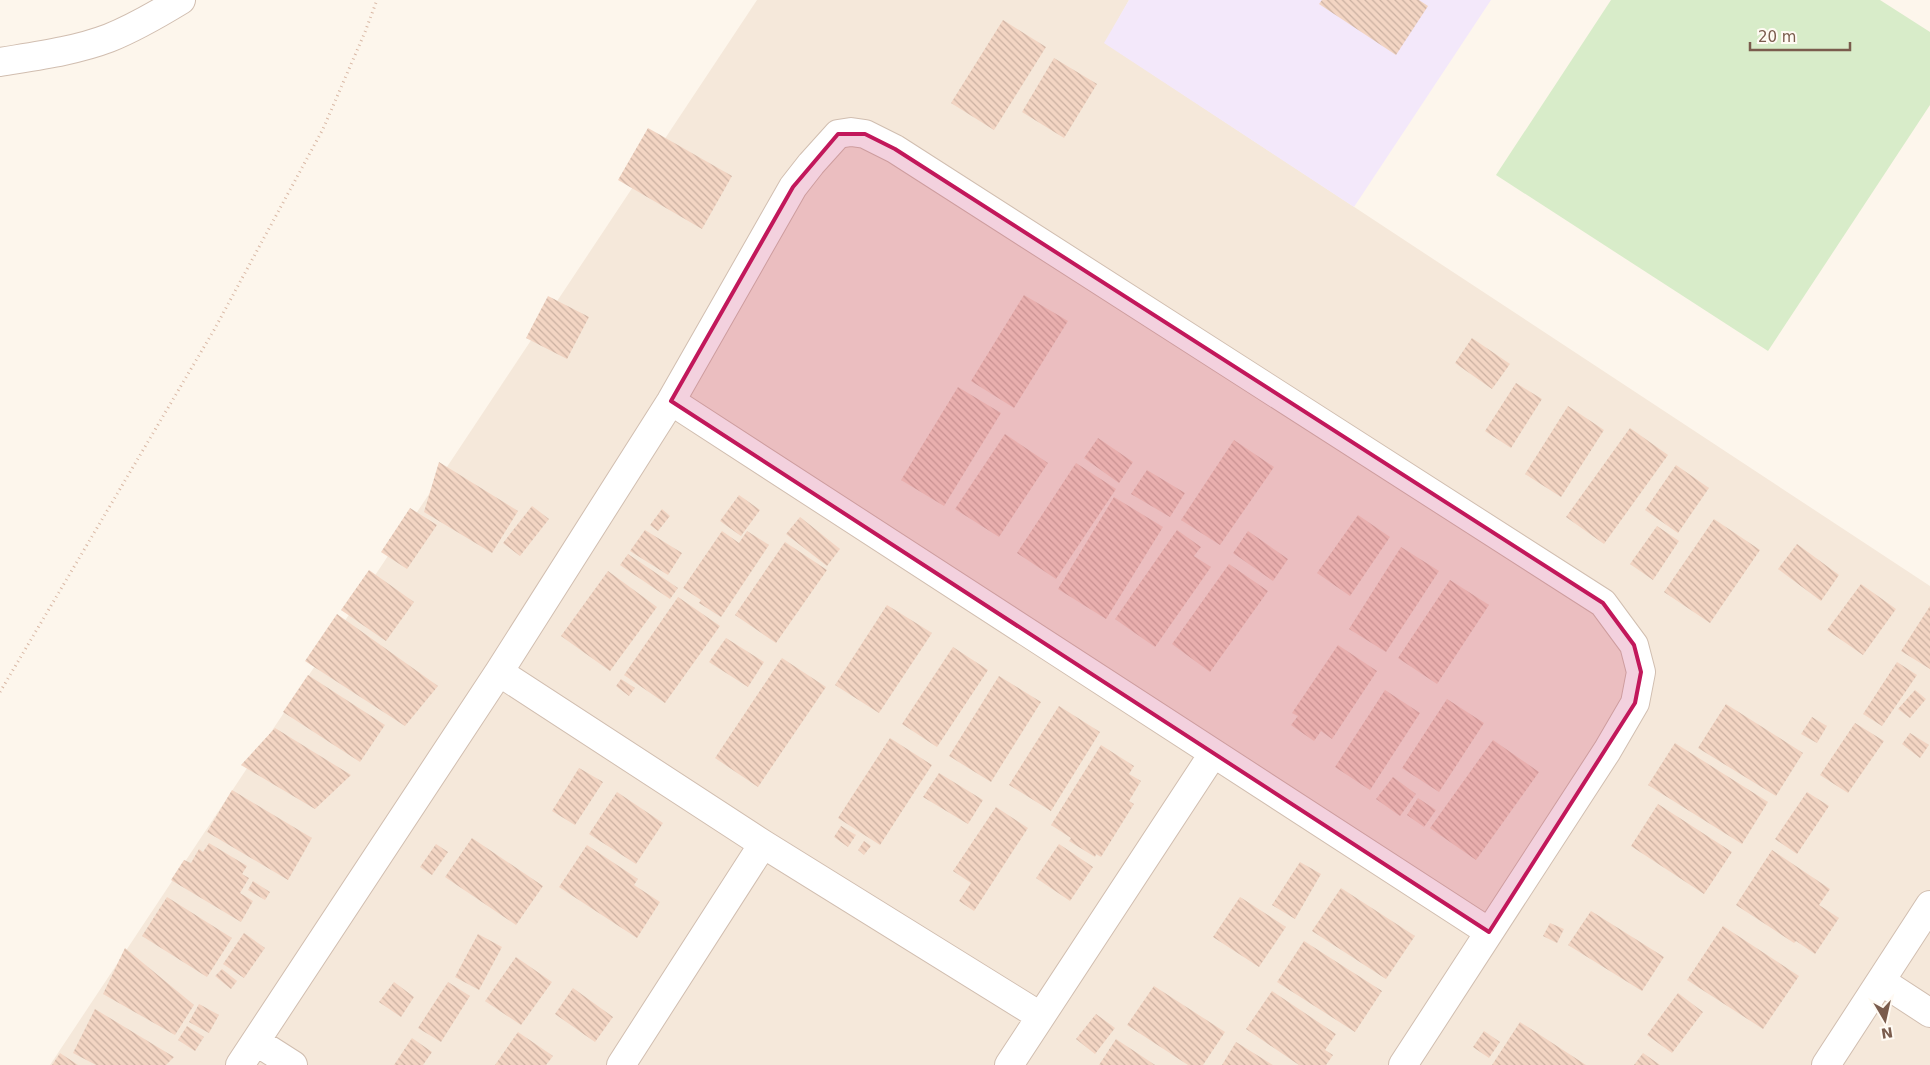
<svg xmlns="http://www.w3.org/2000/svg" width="1930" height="1065" font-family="'DejaVu Sans',sans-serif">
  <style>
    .residential { fill: #f5e8da }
    .education { fill: #f3e8fa }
    .pitch { fill: #d8ecc9 }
    .building { fill: url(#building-back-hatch) }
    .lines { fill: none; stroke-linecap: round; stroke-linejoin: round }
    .minor-casing { stroke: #d1beb0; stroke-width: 30 }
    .tertiary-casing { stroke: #d1beb0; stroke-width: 30 }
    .path { stroke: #d9b8a5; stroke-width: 3; stroke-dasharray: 1 4; stroke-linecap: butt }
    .minor { stroke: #fff; stroke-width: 28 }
    .tertiary { stroke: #fff; stroke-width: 28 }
    .marked { fill: #c2185b; fill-opacity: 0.2; stroke: #c2185b; stroke-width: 4; stroke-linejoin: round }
  </style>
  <defs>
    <pattern id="building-back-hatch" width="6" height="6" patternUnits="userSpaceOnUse" patternTransform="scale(1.25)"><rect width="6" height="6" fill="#f3d5c3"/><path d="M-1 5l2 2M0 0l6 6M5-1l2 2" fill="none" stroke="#cab0a1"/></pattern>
  </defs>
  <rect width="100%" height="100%" fill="#fdf6ec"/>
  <path class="residential" d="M757 0H1129L1105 43 1930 586V1065H50Z"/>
  <path class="education" d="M1129 0H1491L1354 207 1104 43Z"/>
  <path class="pitch" d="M1611 0H1880L1930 32V105L1768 351 1496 175Z"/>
  <path class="building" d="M1322 0H1419L1428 6 1396 55 1319 4Z
    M1003 20 1046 47 994 130 951 103Z
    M1054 58 1097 84 1064 138 1022 112Z
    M648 128 732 176 702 229 618 180Z
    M1024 295 1068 321 1014 408 971 381Z
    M548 296 589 317 567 359 526 338Z
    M1472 338 1510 364 1492 389 1455 363Z
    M1516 383 1542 399 1511 448 1485 431Z
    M958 387 1001 413 944 506 901 480Z
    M1568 406 1604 430 1561 497 1525 474Z
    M1630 428 1668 455 1604 544 1566 517Z
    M1005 434 1048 463 999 537 955 509Z
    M1098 438 1133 462 1119 483 1084 458Z
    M1234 440 1274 467 1220 545 1181 520Z
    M439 462 518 511 492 553 424 512Z
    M1076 463 1116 489 1056 579 1017 553Z
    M1676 465 1709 488 1678 533 1645 510Z
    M1147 470 1185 493 1170 517 1131 494Z
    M739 495 760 510 741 536 720 521Z
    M1114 497 1163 527 1106 619 1058 589Z
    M532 506 549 519 520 556 503 543Z
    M410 508 437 525 407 569 381 552Z
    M662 509 670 516 658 531 650 525Z
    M1358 515 1390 537 1350 596 1317 573Z
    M800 517 840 549 827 566 786 534Z
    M1714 519 1760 550 1710 623 1664 592Z
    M1657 526 1679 541 1653 580 1630 564Z
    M645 530 682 553 668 575 630 551Z
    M1177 530 1201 547 1194 556 1211 567 1155 647 1115 619Z
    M722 531 739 543 747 531 769 545 721 617 699 603 701 600 683 588Z
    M1248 531 1288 559 1273 581 1233 553Z
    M785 542 827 570 776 643 735 615Z
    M1797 544 1839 575 1821 601 1778 569Z
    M1401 547 1439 571 1386 652 1349 629Z
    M628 554 678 588 670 599 620 565Z
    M1229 564 1268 591 1210 672 1172 644Z
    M369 570 414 602 386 641 341 610Z
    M608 571 657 607 610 671 561 636Z
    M1450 580 1489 605 1437 684 1398 658Z
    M1861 584 1896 609 1863 655 1827 630Z
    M678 597 720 626 665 703 624 675Z
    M887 605 932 633 879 713 835 685Z
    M1930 606V669L1901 651Z
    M337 614 438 686 405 726 305 661Z
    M726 638 764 662 748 687 709 662Z
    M1338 645 1377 671 1332 739 1321 731 1314 741 1291 725 1298 716 1292 713Z
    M953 647 988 670 937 747 902 724Z
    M782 658 826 687 758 787 715 758Z
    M1897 662 1917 675 1882 726 1863 714Z
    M308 675 385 725 360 762 283 712Z
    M999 676 1041 702 991 782 949 756Z
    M621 679 635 688 629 696 616 686Z
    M1385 690 1420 713 1370 790 1335 767Z
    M1915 690 1926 699 1910 718 1898 709Z
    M1447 699 1484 723 1439 792 1402 768Z
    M1726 704 1803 753 1776 796 1698 748Z
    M1059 706 1100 732 1051 811 1009 785Z
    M1812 717 1827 726 1817 743 1801 734Z
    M1855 723 1884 741 1848 793 1820 775Z
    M275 728 351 775 315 809 241 765Z
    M1910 733 1929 745 1920 758 1902 744Z
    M890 738 932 765 880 845 838 818Z
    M1493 740 1539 772 1476 860 1430 828Z
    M1675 743 1768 802 1742 844 1648 785Z
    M1101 745 1134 766 1129 774 1141 781 1129 801 1134 804 1101 857 1096 854 1095 857 1069 841 1071 838 1051 825Z
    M579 768 603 782 575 825 552 811Z
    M939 773 983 800 968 824 923 797Z
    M1393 777 1416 794 1400 816 1376 799Z
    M232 790 312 838 288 880 207 832Z
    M617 792 663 823 636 864 589 834Z
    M1807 792 1829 806 1797 854 1775 839Z
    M1418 798 1436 810 1424 827 1407 815Z
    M1658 804 1732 852 1704 894 1631 846Z
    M996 807 1028 828 974 911 959 901 971 883 953 871Z
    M841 826 856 835 848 847 834 837Z
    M472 838 543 886 516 925 445 877Z
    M864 841 871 846 864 855 858 850Z
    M209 843 247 866 242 874 249 878 240 893 253 901 241 922 171 880 184 860 191 863 199 849 203 852Z
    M436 844 448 852 432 875 420 867Z
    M1059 844 1093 867 1070 901 1036 878Z
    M587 845 638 879 634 885 660 902 637 938 559 887Z
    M1772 850 1830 889 1819 905 1839 918 1815 954 1796 941 1794 943 1736 905Z
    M1300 862 1321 874 1295 919 1272 905Z
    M253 881 270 892 265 900 248 890Z
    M1341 888 1415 936 1386 979 1312 931Z
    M167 897 232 938 207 977 142 936Z
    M1240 897 1286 927 1259 967 1213 937Z
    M1591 911 1664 957 1642 991 1568 945Z
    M1550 923 1564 929 1557 943 1543 936Z
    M1723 926 1799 976 1763 1029 1687 980Z
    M244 933 265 948 244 978 223 964Z
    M478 934 502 947 479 990 455 977Z
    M1304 941 1382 991 1355 1032 1277 982Z
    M125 948 194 1005 175 1035 103 994Z
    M516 957 552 982 521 1025 485 1001Z
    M222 969 237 981 231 989 215 976Z
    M394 982 414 997 401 1017 379 1002Z
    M448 982 470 996 441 1042 418 1028Z
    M1154 986 1225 1032 1203 1065H1188L1127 1025Z
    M573 988 613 1017 595 1042 555 1014Z
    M1272 991 1336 1034 1325 1050 1333 1055 1326 1065H1299L1246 1029Z
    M1678 993 1703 1012 1672 1053 1647 1035Z
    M199 1004 219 1015 209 1033 189 1022Z
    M95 1009 174 1057 166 1065H96L73 1053Z
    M1096 1014 1115 1028 1095 1054 1076 1039Z
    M1520 1022 1586 1065H1492Z
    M187 1026 204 1037 195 1051 178 1040Z
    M1484 1031 1500 1042 1489 1058 1473 1047Z
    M518 1032 553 1056 546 1065H495Z
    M412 1038 432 1052 423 1065H394Z
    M1116 1039 1155 1065H1099Z
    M1236 1042 1273 1065H1222Z
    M60 1053 78 1065H52Z
    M1643 1053 1660 1065H1634Z"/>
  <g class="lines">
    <g class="minor-casing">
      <path id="minor" d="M671 401 1489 932
        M499 672 763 844 1040 1016
        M1881 981 1930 1013
        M257 1042 293 1065
        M240 1065 499 672 671 401 793 187 811 164 838 134 851 132 865 134 895 149 1603 603 1634 645 1641 672 1635 703 1607 751 1403 1065
        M621 1065 763 844
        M1009 1065 1213 754
        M1826 1065 1930 905"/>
    </g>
    <g class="tertiary-casing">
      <path id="tertiary" d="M0 62C36 56 75 51 109 38 134 28 158 14 181 0"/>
    </g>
    <path class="path" d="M0 692 214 330 323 129 365 32 377 0"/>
    <use href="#minor" class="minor"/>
    <use href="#tertiary" class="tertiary"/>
  </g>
  <path class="marked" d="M838 134H865L895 149 1603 603 1634 645 1641 672 1635 703 1489 932 671 401 793 187Z"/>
  <g transform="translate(1885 1020) rotate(171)" stroke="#fffaf3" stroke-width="4" paint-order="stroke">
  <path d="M0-4L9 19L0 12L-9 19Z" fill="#7a5c4d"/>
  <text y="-8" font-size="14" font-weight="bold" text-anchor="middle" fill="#7a5c4d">N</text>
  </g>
  <path d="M1750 42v8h100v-8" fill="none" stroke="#7a5c4d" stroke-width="2.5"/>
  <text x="1758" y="42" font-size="15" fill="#7a5c4d" stroke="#fffaf3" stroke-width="4" paint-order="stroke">20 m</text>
</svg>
